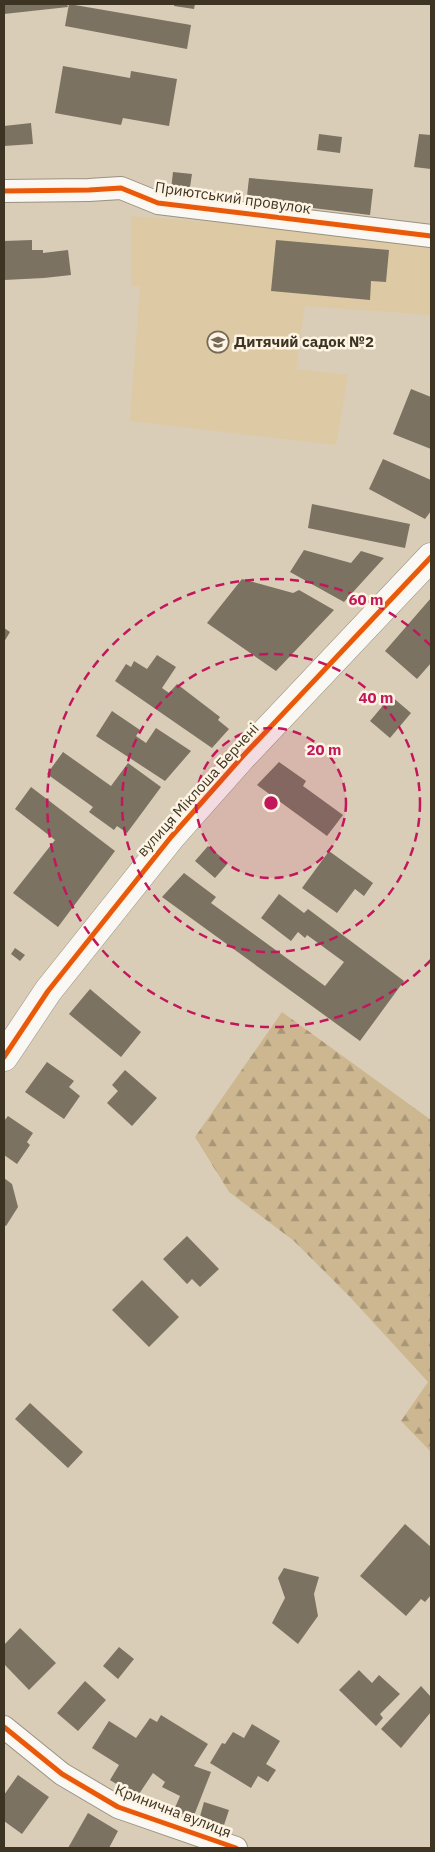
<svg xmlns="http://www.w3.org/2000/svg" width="435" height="1852" font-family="'IBM Plex Sans',sans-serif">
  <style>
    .built { fill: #ddc9a4 }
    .forest { fill: url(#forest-firs) }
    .building { fill: #7b7262 }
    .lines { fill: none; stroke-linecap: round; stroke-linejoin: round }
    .minor-casing { stroke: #9b9180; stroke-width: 24 }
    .tertiary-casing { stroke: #9b9180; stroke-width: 29 }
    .minor { stroke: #f9f8f4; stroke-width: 22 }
    .tertiary { stroke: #f9f8f4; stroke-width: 28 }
    .cycleway-casing { stroke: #fef4e4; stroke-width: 8 }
    .cycleway { stroke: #e8590c; stroke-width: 5 }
    .ring { fill: none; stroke: #c2185b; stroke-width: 2.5; stroke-dasharray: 9 6 }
    .labels { text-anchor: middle; stroke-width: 5; stroke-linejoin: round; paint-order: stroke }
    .street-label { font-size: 15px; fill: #3e3424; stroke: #fef4e4 }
    .poi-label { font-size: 15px; font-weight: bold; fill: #3e3424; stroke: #fef4e4; text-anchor: start }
    .centre { fill: #c2185b; stroke: #fef4e4; stroke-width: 2.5 }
    .ring-label { font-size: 15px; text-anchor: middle; font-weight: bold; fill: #c2185b; stroke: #fef4e4; stroke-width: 5; stroke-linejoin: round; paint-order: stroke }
  </style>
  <defs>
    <pattern id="forest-firs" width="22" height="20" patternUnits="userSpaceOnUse" patternTransform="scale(1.25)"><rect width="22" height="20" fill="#cdb791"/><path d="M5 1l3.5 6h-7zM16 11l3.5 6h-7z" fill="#a89676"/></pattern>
  </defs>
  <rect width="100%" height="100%" fill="#dacdb7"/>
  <path class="built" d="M131 216 224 223 431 247V315L305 306 296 369 348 375 336 445 130 421 140 287 131 286Z"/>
  <path class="forest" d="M282 1012 431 1120V1452L401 1421 428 1382 349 1296 294 1241 229 1192 195 1137Z"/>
  <path class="building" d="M4 4H67L68 7 4 14Z
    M69 4 191 25 187 49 65 26Z
    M174 4H195L194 9 174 6Z
    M63 66 130 78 131 71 177 79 169 126 123 118 121 125 55 113Z
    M31 123 33 144 4 146V126Z
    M319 134 342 137 340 153 317 150Z
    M419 134 431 135V169L414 167Z
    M173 172 192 174 188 200 170 198Z
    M249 178 373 189 370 215 280 204 279 208 246 205Z
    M32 240V250H43V253L68 250 71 275 44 278 4 280V241Z
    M276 240 389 250 386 282 371 281 370 300 271 291Z
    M411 389 431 397V449L393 434Z
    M383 459 431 480V511L425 519 369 489Z
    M312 504 410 524 405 548 308 528Z
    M304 550 351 563 361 551 384 558 344 602 290 572Z
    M242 579 293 593 299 590 334 610 276 671 207 623Z
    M431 598V663L417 679 385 651Z
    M4 628 10 632 4 642Z
    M157 655 176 667 162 688 169 693 177 684 220 717 218 720 229 729 212 748 115 681 126 664 131 667 134 661 147 669Z
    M391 696 411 713 390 738 370 721Z
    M112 711 140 730 136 736 146 743 156 728 191 751 165 781 96 736Z
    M63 752 111 786 128 763 161 787 127 833 117 826 114 830 89 812 93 807 47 774Z
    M279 762 306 781 303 786 343 815 327 836 257 785Z
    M31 787 115 851 58 927 13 893 55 840 15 809Z
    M208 846 228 863 215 878 195 861Z
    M329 851 373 883 364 896 355 889 337 913 302 888Z
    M184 873 216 897 211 903 325 986 344 962 307 935 305 938 298 932 291 941 261 918 279 894 304 913 308 909 404 981 360 1041 162 897Z
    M15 948 25 955 20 961 11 954Z
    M90 989 141 1032 121 1057 69 1014Z
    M47 1062 74 1081 69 1087 80 1096 64 1119 25 1092Z
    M125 1070 157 1098 132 1126 107 1103 118 1091 112 1085Z
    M8 1116 33 1133 27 1142 30 1145 17 1164 4 1155V1121Z
    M4 1178 12 1184 18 1207 6 1226 4 1225Z
    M187 1236 219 1269 200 1287 192 1279 187 1284 163 1259Z
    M142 1280 179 1317 149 1347 112 1310Z
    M30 1403 83 1452 68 1468 15 1419Z
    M405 1524 431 1547V1595L425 1602 421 1599 406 1616 360 1576Z
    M284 1568 319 1577 314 1594 318 1616 298 1644 272 1623 285 1598 278 1578Z
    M20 1628 56 1663 29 1690 4 1664V1645Z
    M119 1647 134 1659 118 1679 103 1666Z
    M359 1670 372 1683 379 1675 400 1694 380 1714 383 1718 376 1726 339 1690Z
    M85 1681 106 1700 78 1731 57 1713Z
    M421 1686 431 1697V1712L401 1748 381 1729Z
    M161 1715 208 1744 194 1766 211 1772 193 1818 174 1810 180 1796 162 1787 165 1782 153 1773 137 1797 110 1780 119 1765 92 1748 109 1721 136 1738 150 1718 157 1722Z
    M252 1724 280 1741 266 1764 276 1770 268 1782 258 1776 251 1788 210 1763 222 1743 225 1744 233 1732 244 1738Z
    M18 1775 49 1797 22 1834 4 1821V1795Z
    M204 1802 229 1810 223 1828 199 1820Z
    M88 1813 118 1831 109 1848H68Z"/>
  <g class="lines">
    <g class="minor-casing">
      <path id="minor" d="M4 191 89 190 121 188 158 203 431 236
        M4 1727 62 1774 118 1807 236 1848"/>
    </g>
    <g class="tertiary-casing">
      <path id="tertiary" d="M4 1057 48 991 171 837 242 757 431 557"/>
    </g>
    <use href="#minor" class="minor"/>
    <use href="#tertiary" class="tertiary"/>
    <g class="cycleway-casing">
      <path id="cycleway" d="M4 191 89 190 121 188 158 203 431 236
        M4 1057 48 991 171 837 242 757 431 557
        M4 1727 62 1774 118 1807 236 1848"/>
    </g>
    <use href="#cycleway" class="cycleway"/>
  </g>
  <circle cx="271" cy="803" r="75" fill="#c2185b" fill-opacity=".12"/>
  <g class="ring">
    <circle cx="271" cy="803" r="75"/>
    <circle cx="271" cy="803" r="149"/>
    <path d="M431 960A224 224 0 1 1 431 646"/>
  </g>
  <defs>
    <g id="school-ring" transform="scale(1.125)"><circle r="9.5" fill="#fef4e4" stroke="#756a57" stroke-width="1.5"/><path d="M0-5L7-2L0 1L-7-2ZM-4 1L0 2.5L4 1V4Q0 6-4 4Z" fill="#756a57"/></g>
  </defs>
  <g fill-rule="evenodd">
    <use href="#school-ring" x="218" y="342"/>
  </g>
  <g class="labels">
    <g class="street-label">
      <text transform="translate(233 198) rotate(8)" y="5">Приютський провулок</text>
      <text transform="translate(198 790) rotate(-48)" y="5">вулиця Міклоша Берчені</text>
      <text transform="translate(173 1811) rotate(21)" y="5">Кринична вулиця</text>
    </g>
    <g class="poi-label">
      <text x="234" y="347">Дитячий садок №2</text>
    </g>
  </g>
  <circle cx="271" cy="803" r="8" class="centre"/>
  <g class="ring-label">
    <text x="366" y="605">60 m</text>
    <text x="376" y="703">40 m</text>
    <text x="324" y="755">20 m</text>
  </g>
  <rect width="435" height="1852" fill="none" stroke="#3e3424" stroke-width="10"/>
</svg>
